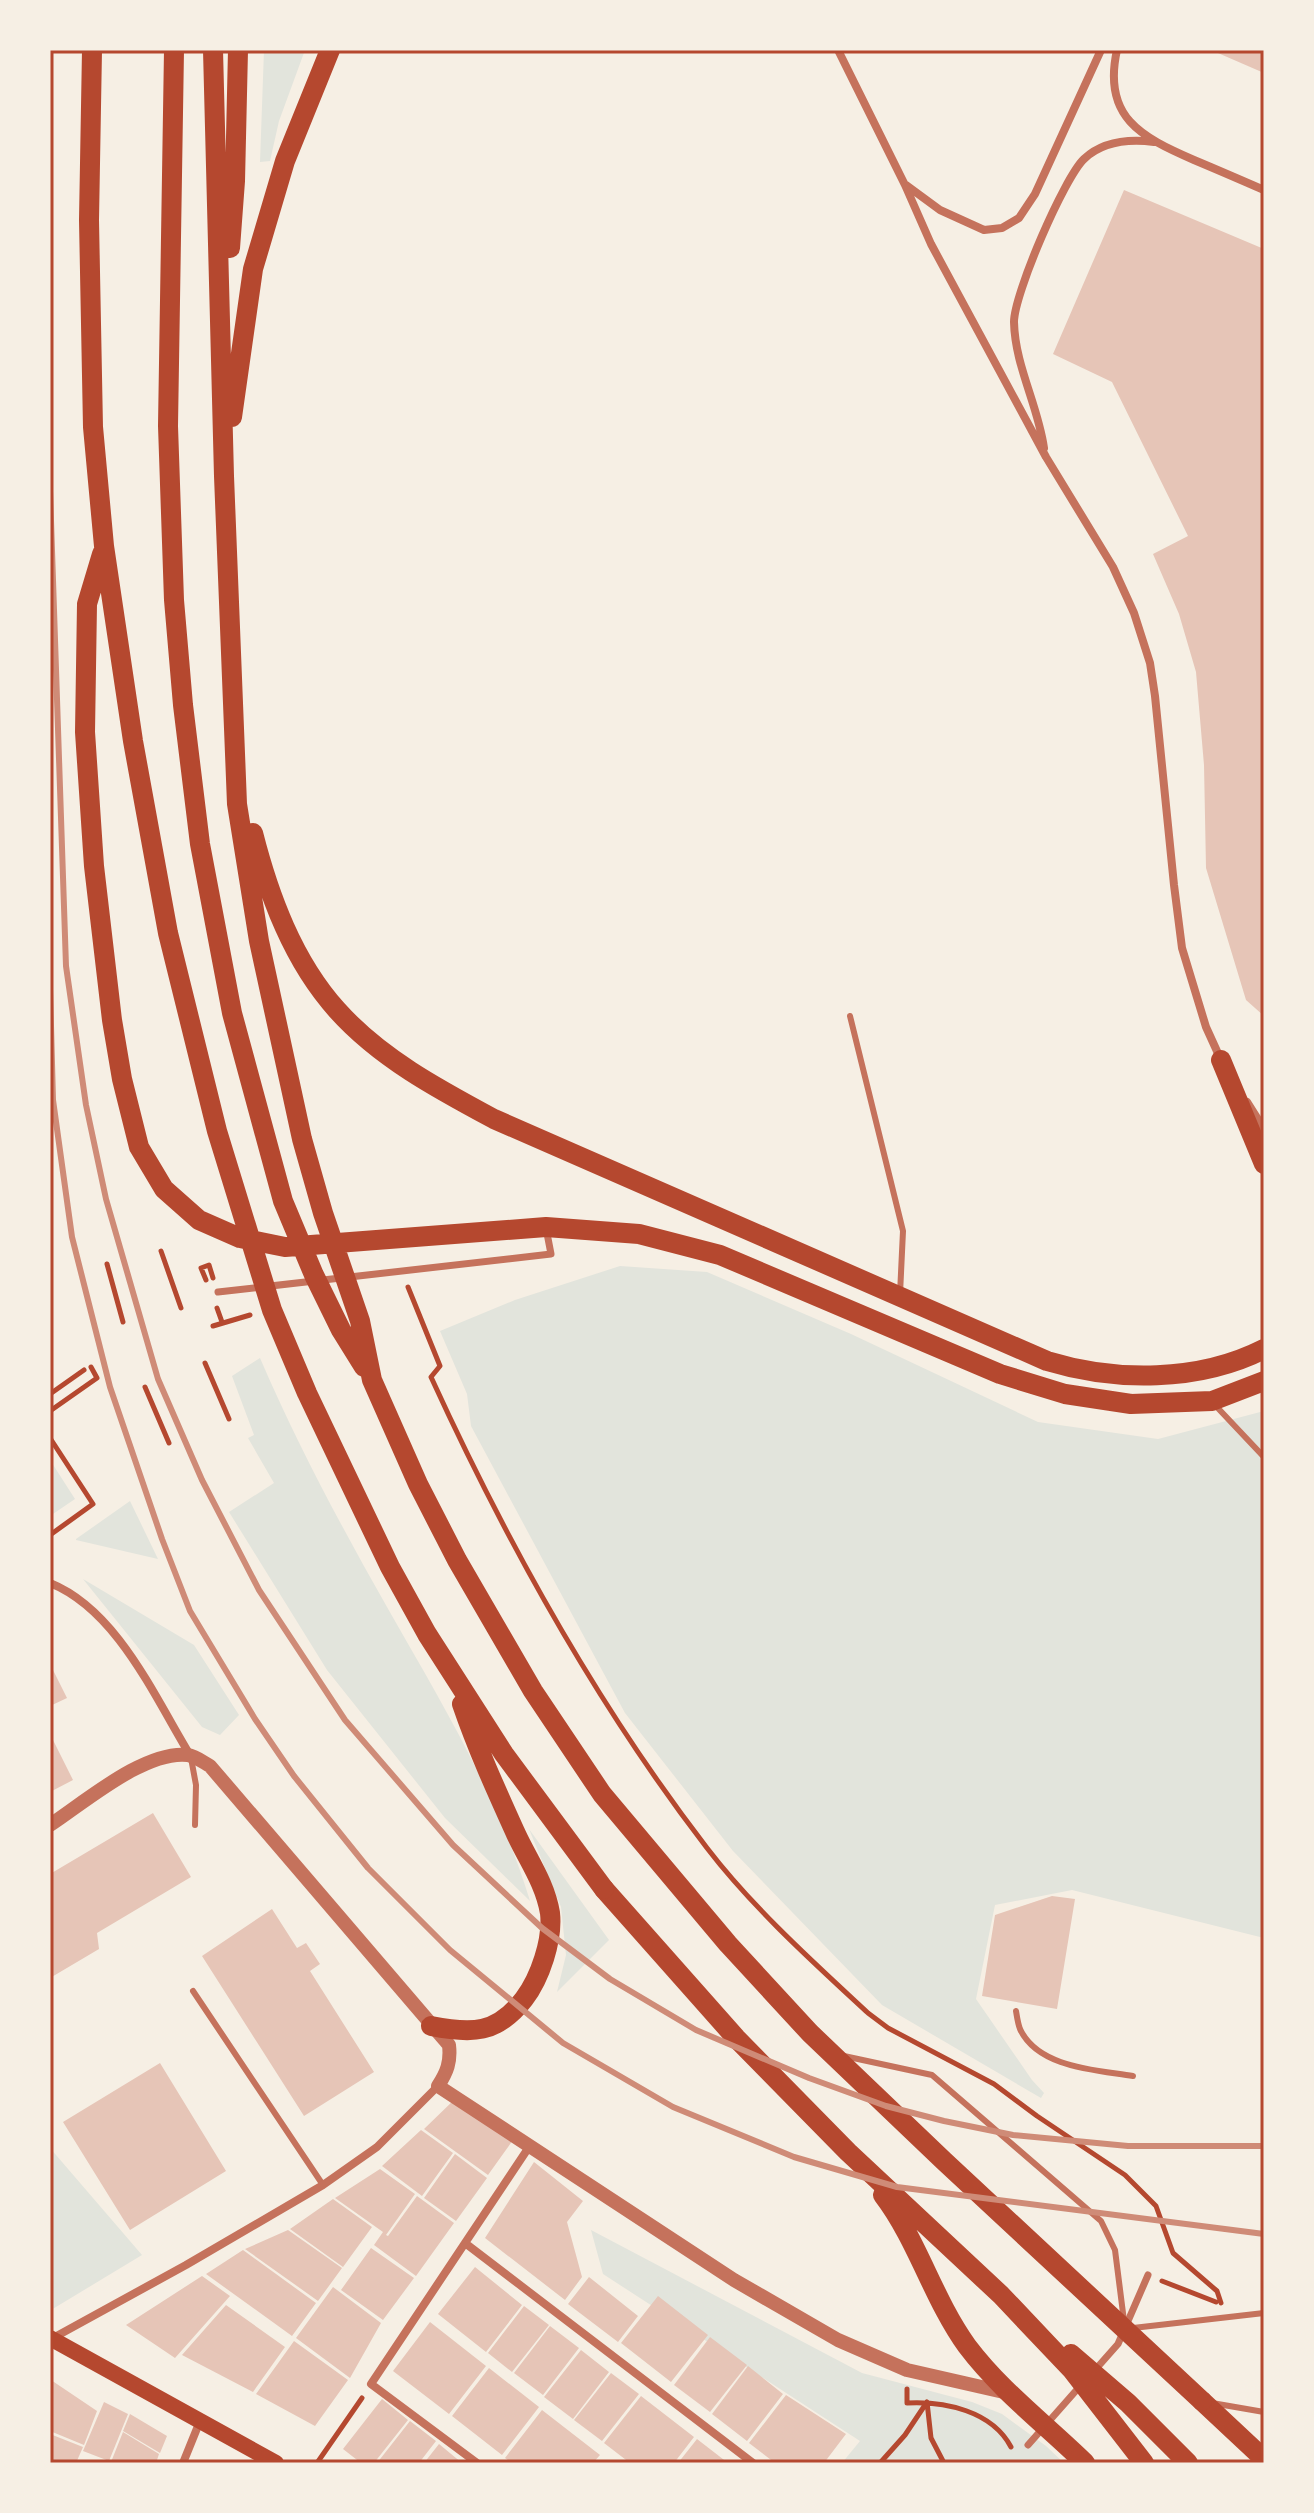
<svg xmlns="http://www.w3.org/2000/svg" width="1314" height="2513" font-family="'Asap Condensed',sans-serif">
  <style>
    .green { fill: #e2e4dc }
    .building { fill: #e6c5b7 }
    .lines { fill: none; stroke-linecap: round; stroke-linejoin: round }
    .path { stroke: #b5482f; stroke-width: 5 }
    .service { stroke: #c5725c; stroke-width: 6 }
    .pedestrian { stroke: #c5725c; stroke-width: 7 }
    .minor { stroke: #c5725c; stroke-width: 8 }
    .tertiary { stroke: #c5725c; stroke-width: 14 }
    .secondary { stroke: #b5482f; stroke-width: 16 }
    .primary { stroke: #b5482f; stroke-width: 20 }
    .trunk { stroke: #b5482f; stroke-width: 20 }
    .rail { stroke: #cf8b77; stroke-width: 6 }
    .neatline { fill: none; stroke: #b5482f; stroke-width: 3 }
  </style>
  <rect width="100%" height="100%" fill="#f6efe4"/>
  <path class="green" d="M264 50H305L279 121 270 161 260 162Z
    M620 1266 707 1272 851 1334 1038 1422 1158 1439 1264 1411V1938L1072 1890 995 1905 976 1999 1032 2080 1044 2093 1041 2098 882 2005 733 1851 625 1713 471 1426 467 1394 440 1331 515 1300Z
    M260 1358C297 1444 341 1526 387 1607 441 1702 498 1795 530 1901L445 1818 327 1670 229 1512 274 1483 248 1438 254 1435 232 1376Z
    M50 1460 75 1499 50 1516Z
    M130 1501 158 1559 76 1540V1539Z
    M83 1579 194 1645 239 1715 220 1735 202 1727Z
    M529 1829 609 1940 557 1992 566 1955 561 1907Z
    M50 2148 142 2255 51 2310 50 2309Z
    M591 2230 862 2373 972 2402 1002 2414 1046 2446 1064 2463H842L860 2441 603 2274Z"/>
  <path class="building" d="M1211 50H1264V73Z
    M1124 190 1264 249V1016L1246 1000 1206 868 1204 765 1196 672 1179 614 1153 554 1188 536 1112 382 1053 354Z
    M50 1664 67 1698 50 1706Z
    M50 1734 73 1780 50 1792Z
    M153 1813 191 1877 97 1933 99 1949 50 1978V1874Z
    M1052 1896 1075 1899 1057 2009 982 1996 995 1915Z
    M272 1909 297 1948 306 1943 320 1964 310 1971 374 2072 304 2116 202 1956Z
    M160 2063 226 2171 130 2230 63 2122Z
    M456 2098 513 2140 488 2175 424 2129Z
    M421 2130 453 2153 422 2196 382 2166Z
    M455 2154 487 2178 456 2221 424 2198Z
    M534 2162 583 2201 567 2222 582 2277 565 2300 485 2238Z
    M380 2169 415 2194 386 2235 388 2236 417 2196 454 2223 416 2276 374 2245 383 2232 335 2198Z
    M333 2199 372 2227 343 2267 290 2229Z
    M288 2230 342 2268 318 2301 245 2249Z
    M371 2248 414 2278 383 2320 341 2290Z
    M243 2250 316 2303 292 2336 206 2274Z
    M475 2267 522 2305 486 2352 438 2314Z
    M202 2276 230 2296 175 2358 126 2325Z
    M589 2277 638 2316 618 2342 568 2304Z
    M333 2287 381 2323 350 2378 296 2338Z
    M658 2296 708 2335 671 2382 621 2343Z
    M226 2305 285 2347 253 2392 182 2355Z
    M524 2306 549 2325 512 2372 488 2353Z
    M430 2322 486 2366 449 2414 393 2371Z
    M550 2326 579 2348 543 2395 514 2373Z
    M710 2337 747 2365 710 2412 674 2385Z
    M294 2341 348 2380 315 2426 256 2394Z
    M581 2350 609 2372 573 2419 544 2397Z
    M748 2366 783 2394 747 2441 712 2414Z
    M489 2368 539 2407 502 2455 452 2416Z
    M611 2373 639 2394 602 2441 574 2420Z
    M51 2380 97 2411 84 2445 50 2431Z
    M786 2395 846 2434 824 2463H775L749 2443Z
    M641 2396 694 2437 674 2463H630L604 2443Z
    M382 2399 408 2420 374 2463H361L343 2449Z
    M104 2402 128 2414 109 2461 83 2451Z
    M542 2410 600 2455 593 2463H512L505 2458Z
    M130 2414 167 2436 160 2453 123 2431Z
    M410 2421 436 2441 419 2463H377Z
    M123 2432 159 2454 156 2463 111 2462Z
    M50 2434 83 2447 76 2463H50Z
    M697 2439 728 2463H678Z
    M439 2444 462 2463H424Z"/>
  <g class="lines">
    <path class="path" d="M161 1251 181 1308
      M107 1264 123 1322
      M206 1280 201 1268 209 1265 213 1278
      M408 1287 440 1366 431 1377C506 1541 597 1705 707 1848 753 1908 813 1962 868 2013L888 2028 994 2084 1037 2116 1125 2175 1156 2206 1173 2253 1217 2291 1221 2303
      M217 1308 222 1322
      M213 1326 250 1315
      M205 1363 229 1419
      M145 1387 169 1443
      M50 1394 84 1370
      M50 1411 97 1378 91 1367
      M50 1438 93 1504 50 1535
      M1162 2281 1216 2302
      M907 2389V2403C945 2401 992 2411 1011 2447
      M317 2463 362 2398
      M880 2463 905 2435 927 2402 931 2438 944 2463"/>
    <path class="service" d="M850 1016 903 1231 900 1294
      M1214 1404 1264 1457
      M191 1758 196 1785 195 1825
      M193 1991 323 2185
      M1016 2011C1017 2017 1018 2024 1020 2029 1038 2068 1097 2070 1133 2076
      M844 2056 932 2075 1101 2221 1115 2250 1124 2321
      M1133 2328 1264 2313
      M1212 2403 1264 2412"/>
    <path class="pedestrian" d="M218 1292 551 1254 546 1228
      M1095 2370 1118 2344 1148 2275
      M1028 2445 1081 2385"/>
    <path class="minor" d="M838 50 905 185 931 244 1046 457 1113 567 1134 613 1150 663 1155 696 1174 885 1182 948 1206 1027 1221 1060
      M1117 50C1102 117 1141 137 1194 160 1218 170 1241 180 1264 190
      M906 185 940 210 984 230 1002 228 1019 218 1035 194 1101 50
      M1044 448C1038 405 1015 366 1014 322 1014 294 1064 178 1084 159 1103 141 1130 139 1154 142
      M1247 1102 1264 1129
      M50 1583C117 1610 154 1696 190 1755
      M465 2243 753 2463
      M53 2338 186 2265 323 2185 377 2147 438 2086
      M183 2463 200 2421
      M477 2463 371 2384 529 2147"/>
    <path class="tertiary" d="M50 1825C85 1802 145 1750 188 1755 195 1756 203 1762 210 1766L449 2045C451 2062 447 2072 438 2086L734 2280 838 2340 907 2370 1008 2393"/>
    <path class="secondary" d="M50 2338 276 2463"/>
    <path class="primary" d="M604 1889 736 2038 848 2152 1001 2295 1072 2370 1144 2463
      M883 2195C918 2241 933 2299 967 2346 1001 2391 1045 2424 1085 2463
      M1071 2354 1128 2403 1188 2463
      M1202 2401 1264 2459"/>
    <path class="trunk" d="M92 50 89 220 93 427 104 546 133 741 168 933 217 1131 272 1310 307 1393 390 1567 427 1634 504 1754 604 1889
      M174 50 168 426 174 600 183 705 200 844 232 1013 283 1201 314 1275 341 1330 364 1367
      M213 50 224 476 237 804 259 941 302 1139 323 1213 360 1321 372 1380 418 1484 457 1560 533 1691 602 1794 728 1944 810 2033 944 2161 1202 2401
      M230 248 235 181 238 50
      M232 417 253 269 285 161 330 50
      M102 554 87 604 85 732 94 866 112 1020 122 1079 139 1147 164 1189 199 1220 240 1238 285 1247 546 1227 639 1234 720 1255 1000 1374 1065 1394 1131 1404 1212 1401 1264 1381
      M253 833C269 896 293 961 337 1010 380 1058 438 1089 494 1119L1047 1361C1116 1382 1199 1382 1264 1349
      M1221 1060 1264 1164
      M431 2026C472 2034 497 2034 524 1999 540 1978 553 1940 550 1913 545 1883 528 1860 516 1834 497 1792 477 1748 462 1704"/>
    <path class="rail" d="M50 491 66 966 86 1105 106 1199 158 1379 202 1480 259 1590 345 1720 453 1845 542 1928 610 1979 696 2030 809 2078 886 2106 944 2121 1013 2135 1128 2146H1264
      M50 989 53 1100 72 1237 110 1387 162 1539 190 1611 255 1719 294 1776 368 1868 450 1950 563 2043 673 2107 794 2157 897 2187 1264 2234"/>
  </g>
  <rect width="1314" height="2513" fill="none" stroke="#f6efe4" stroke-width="104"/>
  <rect x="52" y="52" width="1210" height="2409" class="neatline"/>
</svg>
